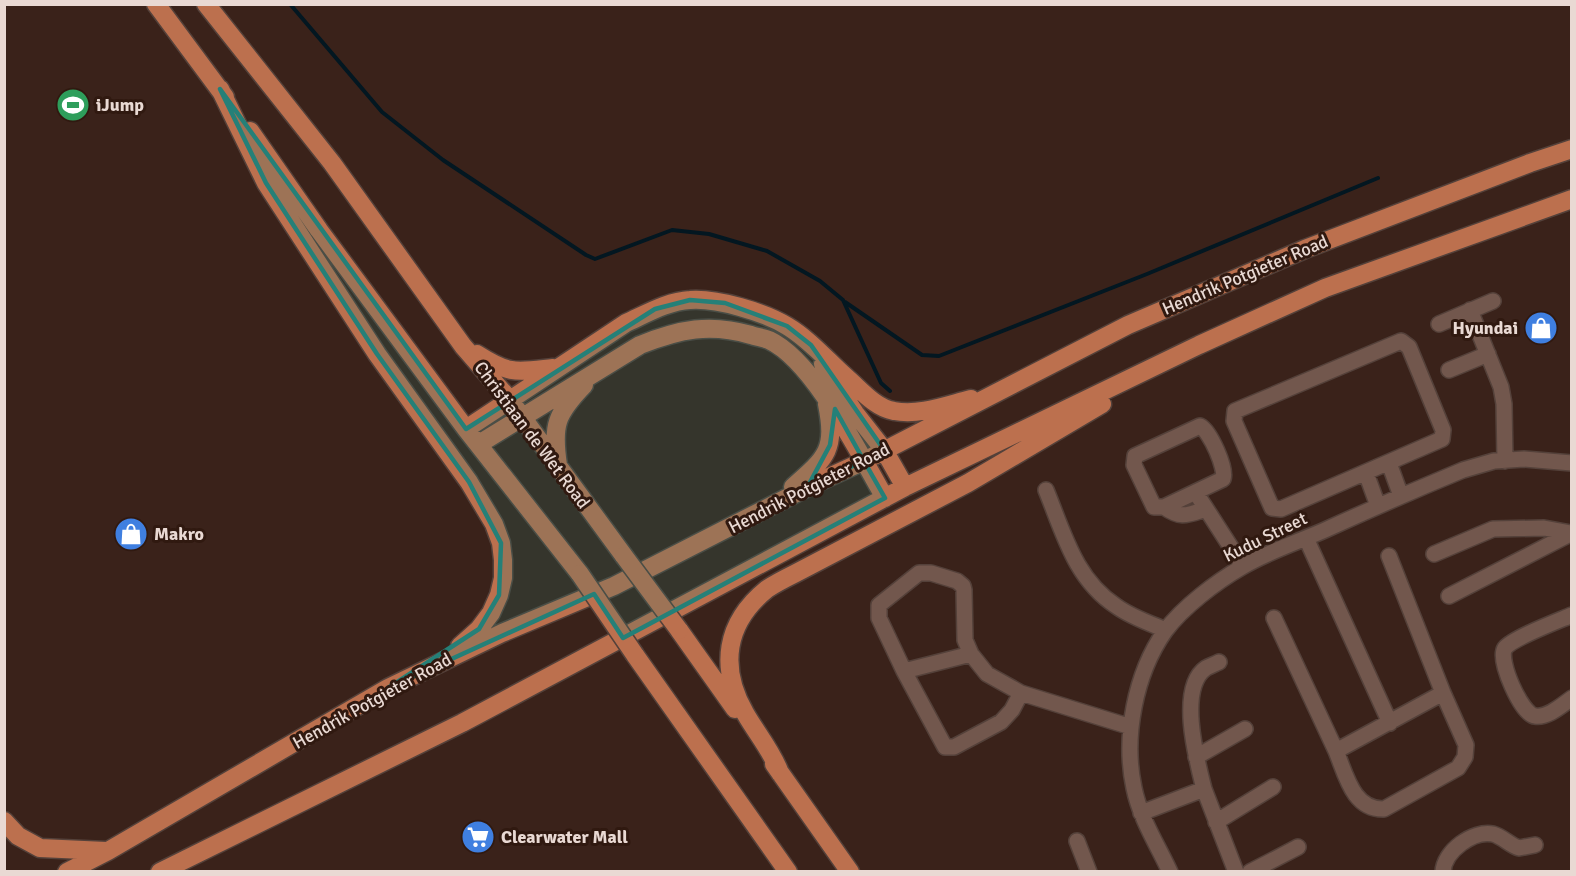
<svg xmlns="http://www.w3.org/2000/svg" width="1576" height="876" font-family="Signika,sans-serif">
  <style>
    .lines { fill: none; stroke-linecap: round; stroke-linejoin: round }
    .stream { stroke: #031721; stroke-width: 4 }
    .minor-casing { stroke: #54413a; stroke-width: 18 }
    .major-casing { stroke: #54413a; stroke-width: 21 }
    .minor { stroke: #72574d; stroke-width: 15 }
    .major { stroke: #bc704e; stroke-width: 18 }
    .major-bridge-casing { stroke: #54413a; stroke-width: 21; stroke-linecap: butt }
    .major-bridge { stroke: #bc704e; stroke-width: 18 }
    .marked { fill: #258078; fill-opacity: 0.2; stroke: #258078; stroke-width: 4.5; stroke-linejoin: round }
    .labels { text-anchor: middle; stroke-width: 6; stroke-linejoin: round; paint-order: stroke }
    .poi-label { font-size: 18px; font-weight: bold; fill: #e9d9d3; stroke: #301910; text-anchor: start }
    .street-label { font-size: 18px; fill: #e9d9d3; stroke: #301910 }
  </style>
  <rect width="100%" height="100%" fill="#3a221a"/>
  <g class="lines">
    <path class="stream" d="M290 4 382 112 443 160 586 255 595 259 672 230 709 234 767 251 820 281 843 300 881 383 890 391
      M845 302 922 355 939 356 1147 274 1378 178"/>
    <g class="minor-casing">
      <path id="minor" d="M1470 310 1501 387 1504 404 1505 461
        M1439 324 1493 301
        M1401 341 1409 347 1443 430 1442 439 1281 509 1272 508 1234 421 1235 411Z
        M1449 370 1488 354
        M1200 426C1210 431 1227 469 1223 479L1164 507H1154L1134 465 1135 456Z
        M1389 463 1401 496
        M1366 473 1378 506
        M1046 490C1064 534 1075 579 1116 606 1131 617 1149 623 1166 630
        M1196 493 1243 566
        M1164 507C1181 519 1187 515 1206 509
        M1306 538 1390 723
        M1434 554 1493 529 1544 528 1571 533
        M1449 596 1572 533
        M1572 615C1558 621 1513 638 1505 648 1497 660 1522 715 1535 716 1548 718 1562 705 1572 698
        M1274 618 1336 751 1443 693
        M904 671 971 654
        M1021 693 1012 710 1001 722 954 747H945L904 671 879 618V605L919 573H931L957 581 963 586 964 590 965 640 971 654 987 674 1021 693 1131 727
        M1336 751C1346 775 1353 810 1384 809L1458 768 1465 757 1466 745 1443 693 1389 556
        M1196 757 1245 729
        M1204 789 1236 872
        M1141 813 1204 789C1197 761 1177 688 1206 668 1210 666 1215 664 1219 662
        M1216 822 1273 787
        M1077 841 1089 872
        M1170 872C1157 844 1140 818 1134 788 1123 737 1135 674 1165 631 1183 607 1216 582 1242 567 1267 552 1298 542 1325 530 1371 509 1417 489 1463 470L1494 461 1524 459 1572 463
        M1250 872 1298 847
        M1443 872C1444 851 1473 830 1493 834 1503 837 1510 845 1519 848L1535 845"/>
    </g>
    <g class="major-casing">
      <path id="major" d="M156 4 225 97
        M206 4 332 163 463 346 509 399 624 556
        M220 89 266 183 377 354 469 482 494 524 501 543 503 560V578L499 595 491 613 479 629 460 646
        M250 131 319 230 466 429 580 574
        M477 354C510 375 516 372 553 368
        M823 364 855 413 884 450 905 487
        M466 429 626 323C646 314 668 301 690 300 717 298 764 312 787 326 809 339 827 360 846 377 860 389 875 408 894 411 919 416 947 405 971 399
        M479 444 640 345C680 329 710 323 751 335 757 337 764 338 769 340 814 361 860 455 885 498
        M558 465C552 425 556 414 584 385
        M793 487C827 457 836 450 827 404
        M679 630 735 709
        M635 655 788 872
        M774 764 850 872
        M780 773C772 751 757 734 745 713 719 667 725 623 767 589 776 583 786 578 796 573L968 483 1102 404
        M4 821 18 836 40 848 106 851
        M67 872 108 851 388 688 502 633 614 586 814 484 864 461 1128 325 1305 249 1530 163 1572 149
        M160 872 462 723 905 487 1199 345 1325 288 1572 199"/>
    </g>
    <use href="#minor" class="minor"/>
    <use href="#major" class="major"/>
    <g class="major-bridge-casing">
      <path id="major-bridge" d="M624 556 679 630
        M580 574 635 655"/>
    </g>
    <use href="#major-bridge" class="major-bridge"/>
  </g>
  <path class="marked" d="M220 89 466 429 655 309 690 300 725 303 787 326 811 345 884 450 864 461 835 409 830 445 808 486 864 461 885 498 623 638 594 594 388 688 479 629 499 595 501 543 469 482 377 354 266 183Z"/>
  <defs>
    <g id="stadium-disc" transform="scale(1.725)"><circle r="9.5" fill="#2e9e5b" stroke="#301910"/><path d="M0-5a6.5 5 0 1 0 0 10a6.5 5 0 1 0 0-10ZM-3.5-1.8h7v3.6h-7Z" fill="#fff"/></g>
    <g id="shop-disc" transform="scale(1.725)"><circle r="9.5" fill="#3f7fe0" stroke="#301910"/><path d="M-5-2.5h2.3a2.7 3.5 0 0 1 5.4 0H5L5.5 6h-11ZM-1.5-2.5h3a1.5 2.3 0 0 0-3 0Z" fill="#fff"/></g>
    <g id="supermarket-disc" transform="scale(1.725)"><circle r="9.5" fill="#3f7fe0" stroke="#301910"/><path d="M-6-5.5h2.5l.6 2H6L4.5 2H-2.5L-4.4-4H-6ZM-1.5 3.2a1.3 1.3 0 1 0 .1 0ZM3 3.2a1.3 1.3 0 1 0 .1 0Z" fill="#fff"/></g>
  </defs>
  <g fill-rule="evenodd">
    <use href="#stadium-disc" x="73" y="105"/>
    <use href="#shop-disc" x="1541" y="328"/>
    <use href="#shop-disc" x="131" y="534"/>
    <use href="#supermarket-disc" x="478" y="837"/>
  </g>
  <g class="labels">
    <g class="poi-label">
      <text x="96" y="111">iJump</text>
      <text x="1518" y="334" text-anchor="end">Hyundai</text>
      <text x="154" y="540">Makro</text>
      <text x="501" y="843">Clearwater Mall</text>
    </g>
    <g class="street-label">
      <text transform="translate(1245 275) rotate(-23)" y="6">Hendrik Potgieter Road</text>
      <text transform="translate(532 435) rotate(53)" y="6">Christiaan de Wet Road</text>
      <text transform="translate(809 488) rotate(-27)" y="6">Hendrik Potgieter Road</text>
      <text transform="translate(1265 537) rotate(-26)" y="6">Kudu Street</text>
      <text transform="translate(372 701) rotate(-29)" y="6">Hendrik Potgieter Road</text>
    </g>
  </g>
  <rect width="1576" height="876" fill="none" stroke="#e9d9d3" stroke-width="12"/>
</svg>
